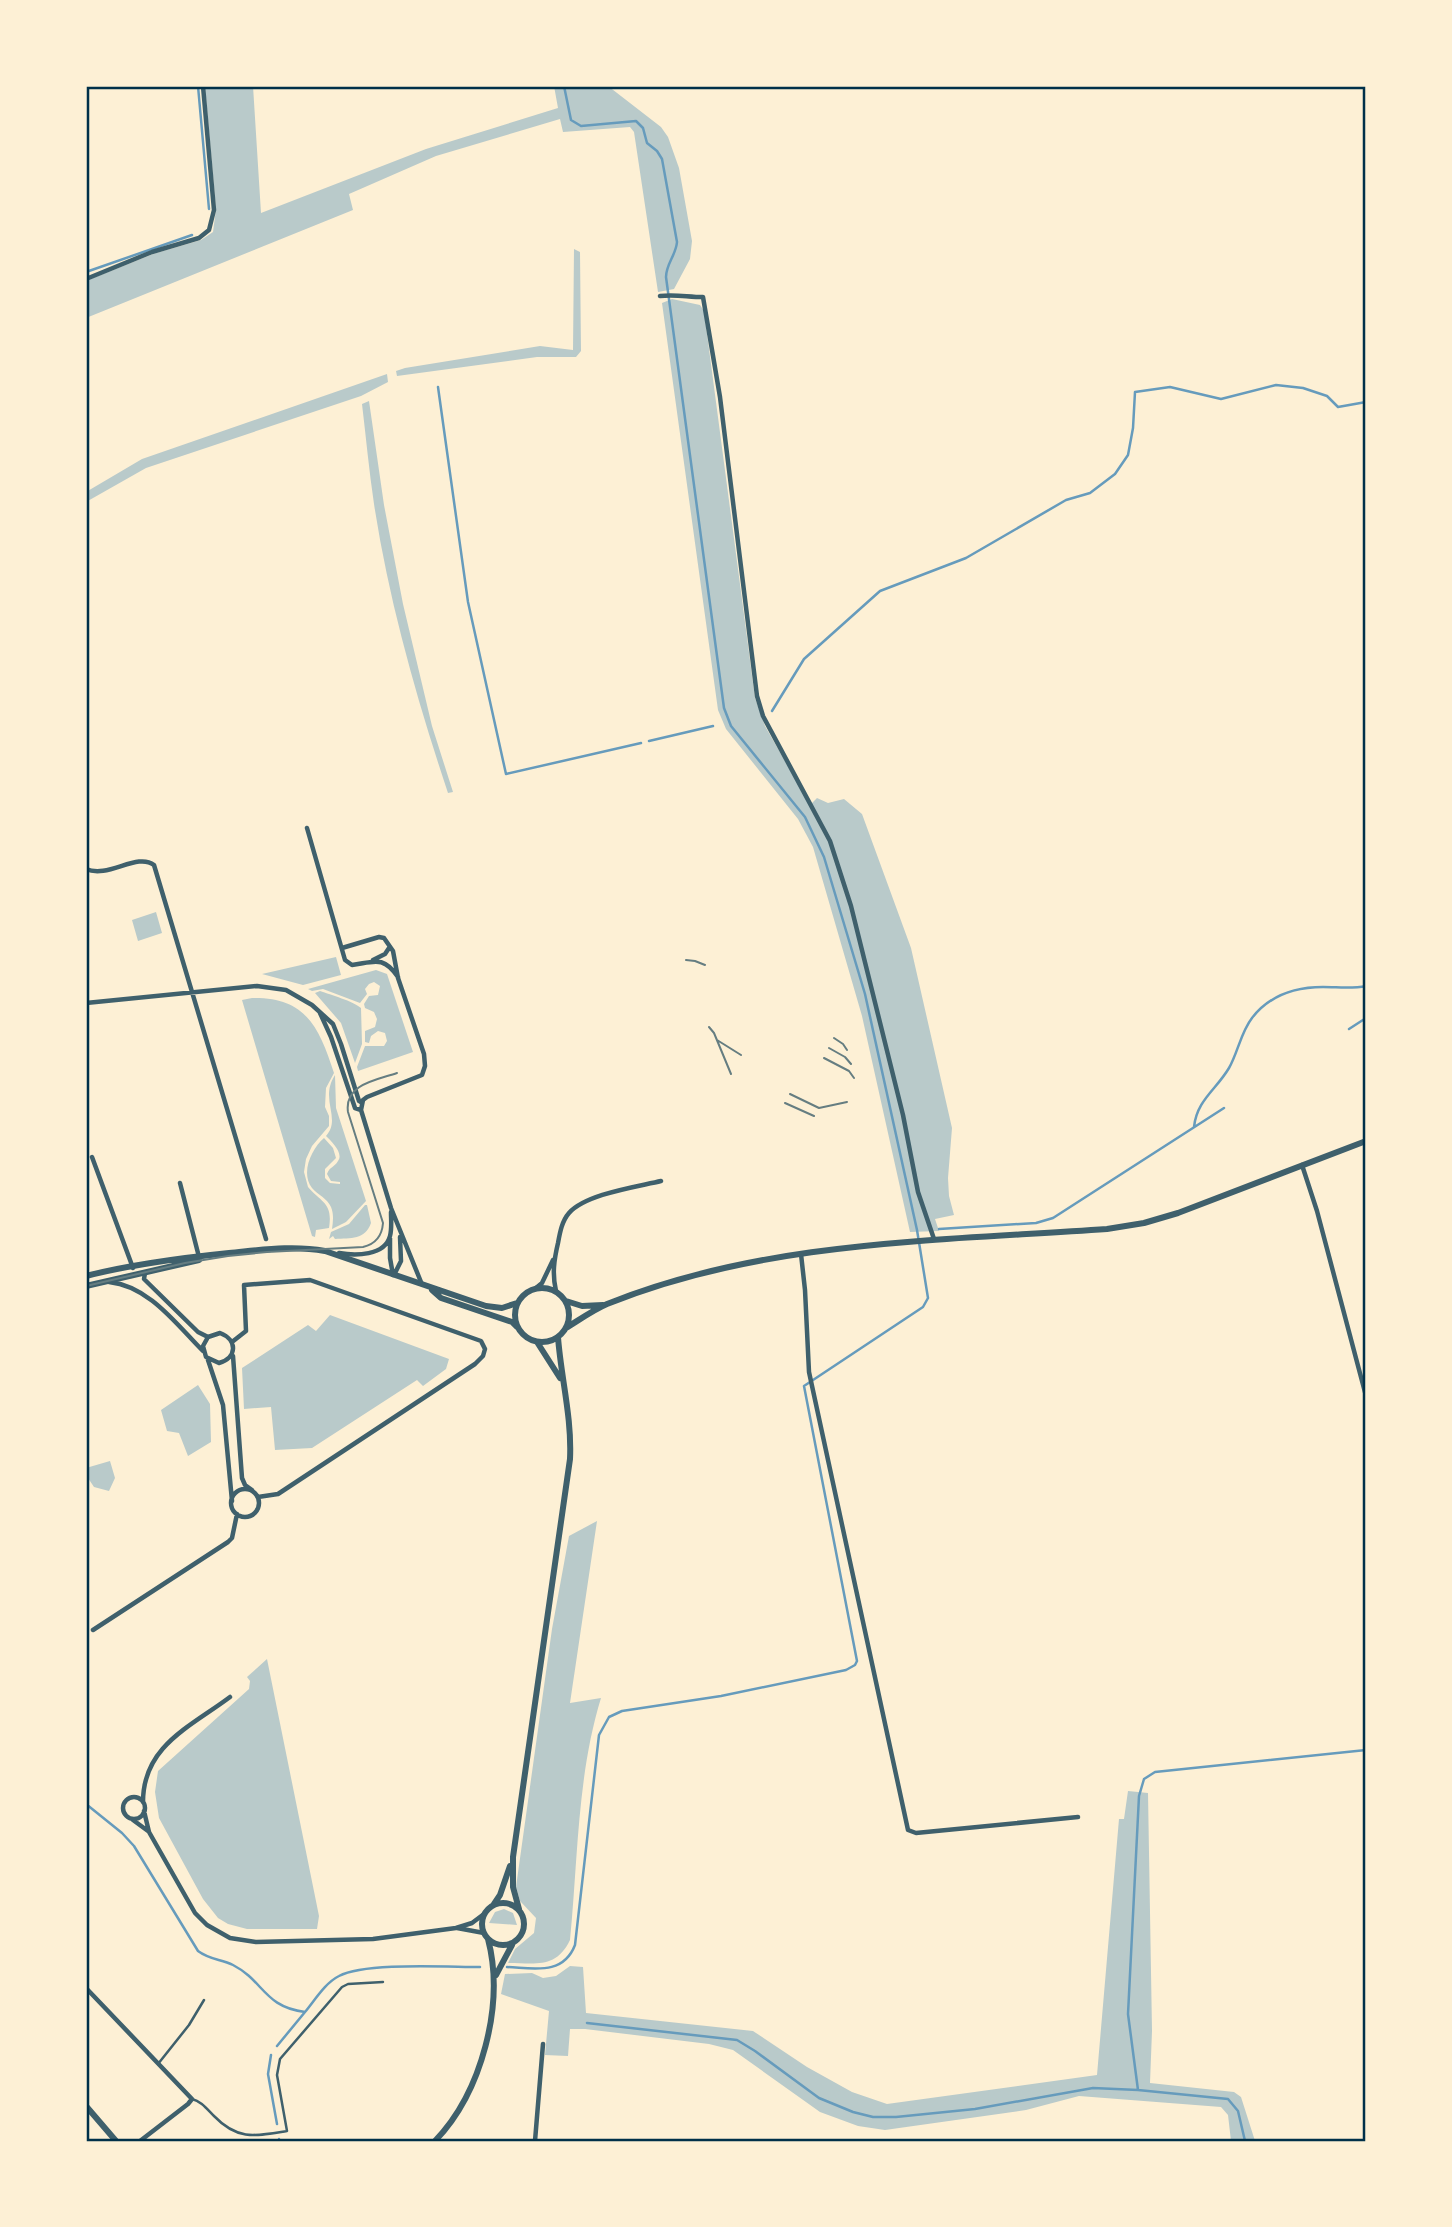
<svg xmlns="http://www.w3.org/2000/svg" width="1452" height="2227" font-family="Mulish,sans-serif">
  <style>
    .green { fill: #b9caca }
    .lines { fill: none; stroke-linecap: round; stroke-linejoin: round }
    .stream { stroke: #669bbc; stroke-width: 2.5 }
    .service { stroke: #3f606c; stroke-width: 2.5 }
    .minor { stroke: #3f606c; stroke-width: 4.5 }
    .tertiary { stroke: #3f606c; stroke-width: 6 }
    .tram { stroke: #657d81; stroke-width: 2 }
    .neatline { fill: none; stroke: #003049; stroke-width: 2.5 }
  </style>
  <rect width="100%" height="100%" fill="#fdf0d5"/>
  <path class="green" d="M205 86H253L261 213 426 149 558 108 554 86H608L661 127 668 137 679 168 692 241 690 259 674 289 658 292 634 132 630 127 563 132 560 119 436 156 349 194 353 210 86 318V281L153 254 201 240 213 232 216 209Z
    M574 249 580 252 581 351 576 357H537L397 376 396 371 405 368 540 346 573 350Z
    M672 299 700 305 704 311 755 698 765 726 810 805 817 798 828 803 844 799 862 814 911 948 952 1128 948 1178 949 1196 954 1215 935 1219 939 1231 910 1232 862 1016 813 847 798 819 726 729 718 710 662 303Z
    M387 374 388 382 361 396 146 468 86 502V492L142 459Z
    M369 401 384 505 403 604 432 726 453 792 448 793C417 700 389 602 374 504 369 471 366 437 362 404Z
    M156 912 162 933 138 941 132 920Z
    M336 957 341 975 303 985 262 974Z
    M376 970 387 974 413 1052 358 1071 357 1067 365 1046H384L387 1041 385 1033 378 1031 371 1036 369 1043 365 1042V1031L375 1027 377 1019 374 1012 365 1008 364 1004 369 996 378 995 380 986 374 982 369 984 365 989 367 994 360 1003 323 989 312 991 308 989Z
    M320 991C331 995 353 1001 361 1008L362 1044 355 1063 341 1023 315 993Z
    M252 998C306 997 319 1027 334 1073L326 1088 325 1107 329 1116V1126L312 1146 306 1159 304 1172 308 1187C322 1203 333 1203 329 1228L316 1230 315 1237 312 1236 242 1000Z
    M335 1075 336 1108 366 1201 346 1222 332 1229C333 1222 334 1214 331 1207 327 1198 318 1195 312 1188 300 1173 312 1148 324 1138L333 1148 336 1158 325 1169V1178L330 1183 340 1184V1182L331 1181 327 1174C330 1166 334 1168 338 1161 344 1153 331 1141 326 1136 342 1118 319 1100 335 1075Z
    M365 1205H367L371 1223C365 1240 351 1238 335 1239L333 1236 329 1239 331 1232 349 1224Z
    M330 1315 449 1359 446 1369 423 1386 417 1380 312 1448 275 1450 271 1407 244 1409 242 1368 308 1325 316 1331Z
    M198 1385 210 1404 211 1442 188 1456 179 1433 167 1431 161 1410Z
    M110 1461 115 1478 109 1491 94 1487 86 1475V1468Z
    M597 1521 570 1703 601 1698C577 1776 578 1860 570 1940 556 1969 536 1963 508 1963L515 1949 534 1933 536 1918 520 1901 516 1887 552 1629 569 1536Z
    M267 1659 319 1916 317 1929H247L228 1924 218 1918 203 1899 159 1818 155 1792 158 1771 249 1689 250 1681 247 1677Z
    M1128 1791 1148 1793 1152 2031 1150 2083 1234 2092 1241 2097 1255 2141H1231L1228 2115 1221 2107 1079 2096 1026 2110 885 2130 858 2126 820 2112 733 2050 709 2044 585 2029H570L568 2056 545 2055 549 2011 501 1994 505 1974 532 1973 543 1978 556 1976 570 1966 583 1967 586 2013 753 2031 807 2067 852 2092 887 2104 1097 2075 1119 1819H1124Z
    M504 1909 513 1913 517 1925 489 1923 495 1912Z"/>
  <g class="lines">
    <path class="stream" d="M198 86 209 209
      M86 272 192 235
      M438 387 468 602 506 774 641 743
      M772 711 804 659 880 591 966 558 1066 500 1090 493 1115 474 1128 455 1133 428 1135 392 1170 387 1221 399 1276 385 1303 388 1327 396 1338 407 1366 402
      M649 741 713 726
      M1349 1029 1366 1018
      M1194 1127C1197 1100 1216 1090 1229 1068 1238 1052 1241 1032 1252 1018 1269 996 1295 987 1323 987 1338 987 1352 989 1366 986
      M939 1229 1036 1223 1053 1218 1224 1108
      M86 1804 122 1833 134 1846 198 1951C210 1960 221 1959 233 1965 264 1981 264 2007 305 2012 315 2000 325 1983 339 1976 365 1962 447 1967 480 1967
      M507 1967C533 1968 563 1976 575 1945L599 1735 609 1717 622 1711 721 1696 846 1670 855 1665 857 1661 804 1386 923 1307 928 1298 917 1230 865 994 824 857 805 817 731 726 724 708 666 277C666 264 676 255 677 242L662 159 657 151 647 143 643 128 636 121 581 126 571 120 564 86
      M587 2023 737 2040 755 2051 819 2098 853 2112 873 2117H896L975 2109 1093 2088 1138 2090 1228 2099 1238 2111 1245 2141
      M277 2046 305 2012
      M271 2055 268 2074 277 2124
      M1138 2090 1128 2014 1139 1796 1144 1779 1155 1772 1366 1750
      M279 2139V2141"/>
    <path class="service" d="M158 2064 189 2025 204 2000
      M192 2099C201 2101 207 2109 214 2116 238 2141 256 2136 287 2131L277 2075 280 2059 342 1987 348 1984 383 1982"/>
    <path class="minor" d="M86 279 152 252 199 238 209 230 214 210 203 86
      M660 296C675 294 688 297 703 297L720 397 757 696 763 716 830 841 851 906 903 1115 918 1192 934 1239
      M307 828 345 960 352 965C374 962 383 955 398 977
      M86 869C108 879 137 852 154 865L266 1239
      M342 948 379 937 384 938 393 951 398 978 424 1054 425 1066 422 1075 367 1097 363 1100 361 1110 391 1208 421 1282
      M373 960 385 954 389 948
      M86 1003 257 986 286 990 312 1005 333 1024 341 1044 359 1101 362 1103
      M320 1013 331 1037 355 1108 361 1110
      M92 1157 133 1268
      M1302 1165 1317 1211 1366 1396
      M180 1183 199 1257
      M390 1238V1258L393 1275
      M339 1253C355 1256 385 1256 390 1236 392 1229 391 1220 391 1212
      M801 1254 805 1290 809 1372 908 1830 916 1833 1078 1817
      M145 1273 144 1279 198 1332 208 1337 220 1333C238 1340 237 1358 219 1363L206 1357 203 1346 208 1337
      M394 1275 401 1261 400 1237
      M109 1282C149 1286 176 1324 203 1351
      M536 1288 542 1283 553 1260
      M556 1291C552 1274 554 1260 558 1243 560 1232 562 1221 569 1213 586 1194 636 1187 661 1181
      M232 1342 246 1331 244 1285 310 1280 481 1341 485 1349 483 1356 475 1364 278 1494 258 1497
      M233 1356 242 1478 245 1485 252 1490
      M208 1360 223 1405 232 1501
      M231 1503a14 14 0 1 1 28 0a14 14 0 1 1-28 0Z
      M93 1630 228 1542 232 1538 237 1514
      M123 1808a11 11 0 1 1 22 0a11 11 0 1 1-22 0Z
      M143 1802C143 1746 190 1727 230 1697
      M144 1811 149 1832 195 1913 207 1925 230 1938 256 1942 373 1939 456 1928 472 1923 484 1914
      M133 1820 148 1831
      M457 1928 484 1933
      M86 1988 192 2099 188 2104 140 2141
      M535 2141 543 2044"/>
    <path class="tertiary" d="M86 1276C133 1264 180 1258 229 1253 261 1250 293 1245 325 1251L486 1306 502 1308 517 1303
      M86 1286 199 1260
      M515 1315a27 27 0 1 1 54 0a27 27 0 1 1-54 0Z
      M432 1290 441 1298 512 1322 517 1327
      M566 1301 582 1306 603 1305
      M566 1328C579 1320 593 1310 607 1304 766 1240 939 1241 1107 1229L1144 1223 1178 1213 1366 1141
      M537 1342 560 1378
      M482 1924a21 21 0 1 1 42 0a21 21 0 1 1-42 0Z
      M494 1904 500 1895 510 1866
      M519 1909 513 1887V1857L570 1459C572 1417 561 1378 558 1337
      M496 1975 512 1945
      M86 2106 116 2141
      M435 2141C482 2092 505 2004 488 1939"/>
    <path class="tram" d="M686 960 695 961 705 965
      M709 1027 714 1033 731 1074
      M834 1038 843 1044 847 1050
      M717 1040 741 1055
      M829 1048 845 1057 851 1064
      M824 1058 849 1071 854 1078
      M790 1094 819 1108 847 1102
      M785 1103 814 1116
      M86 1286 185 1263 228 1256 267 1252 363 1247C376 1244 382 1236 383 1223L348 1112C344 1084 377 1080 397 1073"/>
  </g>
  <rect width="1452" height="2227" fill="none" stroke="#fdf0d5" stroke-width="175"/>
  <rect x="88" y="88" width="1276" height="2052" class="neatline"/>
</svg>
